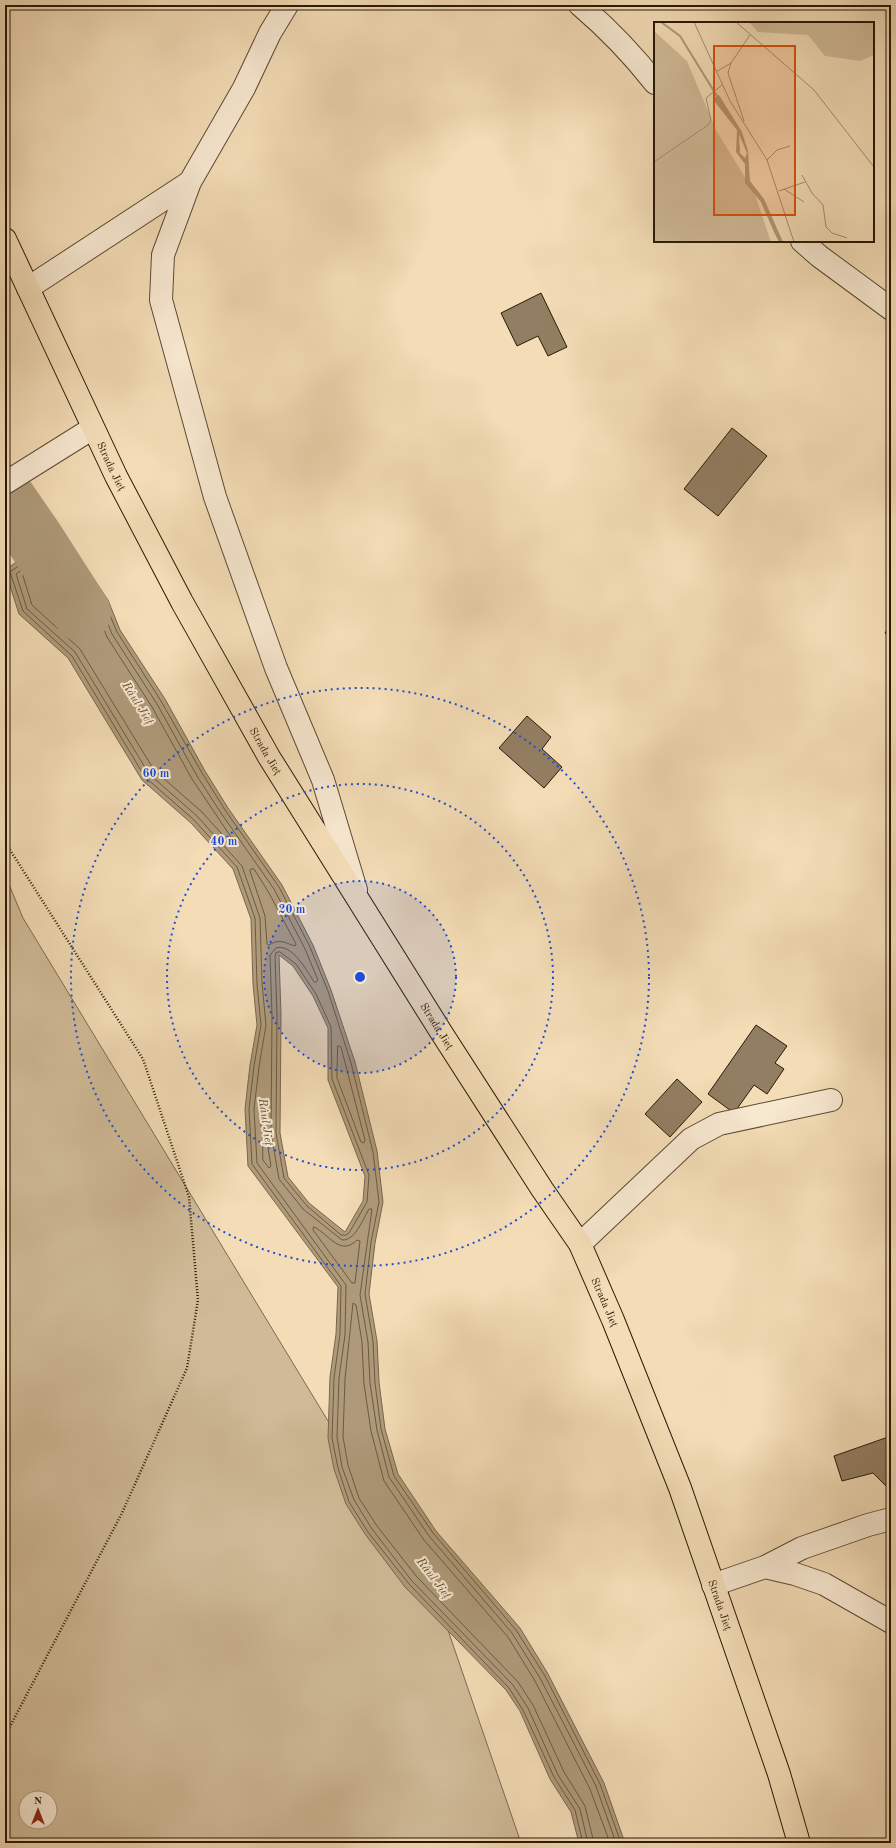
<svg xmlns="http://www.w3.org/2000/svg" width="896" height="1848" font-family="'Old Standard TT',serif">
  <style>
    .green { fill: #d0bb98; stroke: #7c6a50; fill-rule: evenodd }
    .water { fill: #ae9a7a; stroke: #78664c; fill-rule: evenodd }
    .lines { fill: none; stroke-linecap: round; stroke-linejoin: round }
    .shore { stroke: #6b5a40; stroke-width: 1 }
    .river { stroke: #ae9a7a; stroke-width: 58 }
    .building { fill: #927e62; stroke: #281907 }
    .minor-casing { stroke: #5b4a33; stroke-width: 24 }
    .major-casing { stroke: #281907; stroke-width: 24 }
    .path { stroke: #281907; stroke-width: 2.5; stroke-dasharray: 1 2; stroke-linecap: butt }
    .minor { stroke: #f7e8d0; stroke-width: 22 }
    .major { stroke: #f3dcb6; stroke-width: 22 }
    .ring { fill: none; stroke: #1d4ed8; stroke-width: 2; stroke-dasharray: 2 4 }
    .labels { text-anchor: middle; stroke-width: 4; stroke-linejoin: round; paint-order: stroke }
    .street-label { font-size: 11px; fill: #281907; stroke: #f7e8d0 }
    .water-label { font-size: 12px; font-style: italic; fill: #5e4d35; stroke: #f7e8d0 }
    .inset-river { fill: none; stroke: #ae9a7a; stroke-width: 2 }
    .inset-road { fill: none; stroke: #a28e70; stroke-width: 1 }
    .view { fill: #d5530c; fill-opacity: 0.15; stroke: #d5530c; stroke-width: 2 }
    .inset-edge { fill: none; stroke: #281907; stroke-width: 2 }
    .centre { fill: #1d4ed8; stroke: #f7e8d0; stroke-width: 2 }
    .ring-label { font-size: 12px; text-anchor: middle; font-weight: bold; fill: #1d4ed8; stroke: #f7e8d0; stroke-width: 4; stroke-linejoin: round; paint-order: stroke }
  </style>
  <rect width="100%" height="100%" fill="#f3dcb6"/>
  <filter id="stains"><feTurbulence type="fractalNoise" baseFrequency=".005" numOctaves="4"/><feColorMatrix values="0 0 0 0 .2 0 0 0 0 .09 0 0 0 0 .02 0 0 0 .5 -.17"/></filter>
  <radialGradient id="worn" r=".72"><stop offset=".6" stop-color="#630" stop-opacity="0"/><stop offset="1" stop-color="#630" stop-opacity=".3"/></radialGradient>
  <path class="green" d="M5 875 23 918 439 1604 521 1843H5ZM26 1798H50V1822H26Z"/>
  <path class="water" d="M58 533 83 563 108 600 120 630 165 699 205 771 228 808 282 885 313 945 331 990 355 1062 377 1151 383 1202 375 1243 369 1294 377 1341 379 1382 385 1429 398 1474 436 1531 520 1628 548 1674 604 1783 625 1843H579L571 1812 550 1779 520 1711 506 1690 405 1587 365 1534 346 1504 334 1469 328 1438 330 1377 336 1334 338 1287 248 1166 245 1109 250 1065 257 1025 253 984 251 919 233 869 191 823 142 780 68 658 19 614 5 570ZM279 955 293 966 313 996 328 1028V1080L365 1176 363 1201 345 1232 309 1203 288 1177 280 1133 281 1015Z"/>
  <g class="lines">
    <path class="shore" d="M54 554 71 572 95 607 107 637 152 707 192 779 233 840 232 842H229L202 812 154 770 80 649 32 605 23 576Z
      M251 869H254L269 893 296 944 295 946C285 943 280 938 269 945L267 944 265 916 250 871Z
      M280 952 296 964 316 994 331 1027 332 1079 369 1175 367 1202 349 1233 346 1235H341L307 1206 284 1178 276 1133 277 1015 275 957 276 953Z
      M338 1046 341 1047 365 1140 364 1143 361 1142 337 1078Z
      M263 1100 265 1102V1127L263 1129 261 1127 260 1109Z
      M263 1135 266 1136 271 1166 269 1168 263 1160Z
      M314 1227C329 1234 340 1257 357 1240L360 1241 355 1283H352L313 1230Z
      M583 1843 575 1810 554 1777 523 1710 509 1688 409 1584 368 1532 349 1502 338 1468 332 1438 334 1378 340 1334 341 1286 252 1164 249 1109 254 1066 261 1025 257 984 255 918 237 867 194 820 145 777 72 656 23 611 10 572 56 539 58 540 80 566 104 601 117 632 161 701 202 773 225 810 279 887 310 947 328 991 351 1063 373 1152 379 1202 371 1242 365 1294 373 1341 375 1383 381 1429 394 1476 433 1533 516 1630 545 1676 600 1784 621 1843
      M588 1843 580 1809 558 1775 528 1708 513 1685 412 1581 372 1529 354 1500 342 1467 337 1437 339 1378 345 1335 346 1285 257 1163 254 1109 259 1067 266 1025 262 983 260 918 242 866 197 816 149 774 75 652 27 609 16 574 55 546H57L76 569 100 604 112 634 157 704 197 776 221 813 274 889 305 949 318 980 316 982H314C307 971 292 943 276 948L270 955 272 1015 271 1133 279 1179 303 1209 342 1240C355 1241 363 1219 369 1209H372L360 1295 368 1342 370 1383 377 1430 389 1477 429 1536 512 1633 540 1678 596 1786 616 1843
      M594 1843 585 1806 564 1772 533 1705 518 1682 417 1577 377 1526 359 1498 348 1465 343 1437 345 1379 353 1303 356 1305 362 1342 364 1384 371 1431 384 1481 424 1540 508 1637 535 1681 590 1789 610 1843"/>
    <path class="river" d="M5 496 34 538 82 613"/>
  </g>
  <path class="building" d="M541 293 567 347 548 356 538 336 517 346 501 313Z
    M732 428 767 456 718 516 684 489Z
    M891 624V636L885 633Z
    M527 716 551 737 542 749 562 767 544 788 499 748Z
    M756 1025 787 1046 775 1063 784 1069 767 1094 754 1085 734 1113 708 1094Z
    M677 1079 702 1102 670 1137 645 1114Z
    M891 1436V1491L873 1473 842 1481 834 1456Z"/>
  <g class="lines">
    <g class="minor-casing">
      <path id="minor" d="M580 5C607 28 633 55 655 83
        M190 182 244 88 270 33 287 5
        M802 241 819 256 891 309
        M28 288 190 182 163 255 161 300 215 497 276 668 323 780 356 890
        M5 483 93 428
        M580 1244 691 1139 719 1124 831 1100
        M765 1567 795 1574 824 1584 891 1622
        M713 1585 765 1567 802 1548 868 1525 891 1519"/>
    </g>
    <g class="major-casing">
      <g id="major">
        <path id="s1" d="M5 239 116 476 182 602 269 757 441 1032 542 1189 580 1244 613 1320 680 1488 779 1774 799 1843"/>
      </g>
    </g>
    <path class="path" d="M5 842 143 1059 189 1197 198 1300 187 1368 122 1513 5 1736"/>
    <use href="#minor" class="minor"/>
    <use href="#major" class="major"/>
  </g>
  <circle cx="360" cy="977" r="96" fill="#1d4ed8" fill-opacity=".12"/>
  <g class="ring">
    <circle cx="360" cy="977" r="96"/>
    <circle cx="360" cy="977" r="193"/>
    <circle cx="360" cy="977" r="289"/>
  </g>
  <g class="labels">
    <g class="street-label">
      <text dy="4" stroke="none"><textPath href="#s1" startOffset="251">Strada Jieț</textPath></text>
      <text dy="4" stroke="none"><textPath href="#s1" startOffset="575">Strada Jieț</textPath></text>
      <text dy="4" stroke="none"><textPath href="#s1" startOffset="899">Strada Jieț</textPath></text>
      <text dy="4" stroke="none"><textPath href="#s1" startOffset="1223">Strada Jieț</textPath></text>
      <text dy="4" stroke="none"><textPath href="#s1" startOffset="1547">Strada Jieț</textPath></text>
    </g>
    <g class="water-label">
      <text transform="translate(138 703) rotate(58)" y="4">Râul Jieț</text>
      <text transform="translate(266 1122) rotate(82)" y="4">Râul Jieț</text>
      <text transform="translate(434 1578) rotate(53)" y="4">Râul Jieț</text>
    </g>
  </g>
  <g transform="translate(654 22)">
    <rect width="220" height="220" fill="#f3dcb6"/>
    <path d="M95 0H220V33L206 39 171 34 154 13 104 10ZM0 9 33 39 62 108 100 170 117 220H0Z" fill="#d0bb98"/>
    <path d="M65 73 88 110 94 129 96 159 110 177 129 220H125L120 210 107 180 91 161V142L82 130 83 108 61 80 60 76ZM85 112 93 131 91 136 86 131Z" fill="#ae9a7a" fill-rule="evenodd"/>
    <path class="inset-river" d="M7 0 26 14 66 79"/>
    <path class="inset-road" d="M40 0 76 79 113 138 140 220M82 0 160 68 220 145M77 41 96 13M62 50 77 41 74 51 90 99M113 138 123 128 136 124M0 140 54 103 57 98 52 76 68 63M148 153 158 171 169 183 172 205 178 211 193 216M130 167 150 180M125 169 151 160"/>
    <path class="view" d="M60 24H141V193H60Z"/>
    <rect width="220" height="220" class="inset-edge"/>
  </g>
  <circle cx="360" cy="977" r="6" class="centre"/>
  <g class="ring-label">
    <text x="156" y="777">60 m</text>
    <text x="224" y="845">40 m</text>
    <text x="292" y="913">20 m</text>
  </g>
  <rect width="896" height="1848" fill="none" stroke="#f3dcb6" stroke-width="20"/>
  <rect x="6" y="6" width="884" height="1836" fill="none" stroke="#281907" stroke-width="2"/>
  <rect x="10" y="10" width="876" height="1828" fill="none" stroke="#281907"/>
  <g transform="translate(38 1810)"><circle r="19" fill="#f7e8d0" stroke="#a49580"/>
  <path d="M0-3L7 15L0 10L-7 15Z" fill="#8f2418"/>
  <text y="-6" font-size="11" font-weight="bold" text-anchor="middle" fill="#281907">N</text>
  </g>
  <rect width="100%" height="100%" filter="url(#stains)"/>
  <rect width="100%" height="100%" fill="url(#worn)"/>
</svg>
